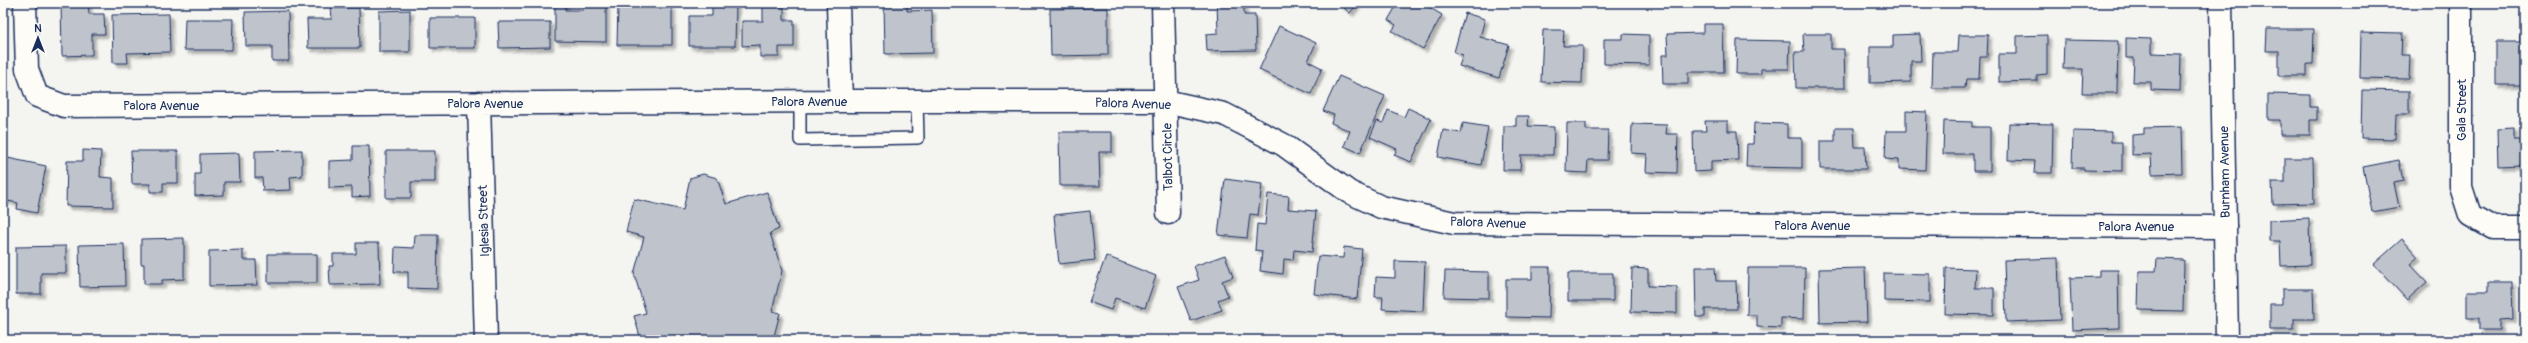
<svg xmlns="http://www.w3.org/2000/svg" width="2528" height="343" font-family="Pangolin,sans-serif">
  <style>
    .building { fill: #bfc3cc; stroke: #1b2f5e; filter: url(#shadow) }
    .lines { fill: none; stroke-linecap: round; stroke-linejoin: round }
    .service-casing { stroke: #1b2f5e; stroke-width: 14 }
    .minor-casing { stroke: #1b2f5e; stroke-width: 25 }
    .tertiary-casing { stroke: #1b2f5e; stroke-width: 25 }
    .service { stroke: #fdfcf7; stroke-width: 11 }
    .minor { stroke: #fdfcf7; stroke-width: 22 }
    .tertiary { stroke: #fdfcf7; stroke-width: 22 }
    .labels { text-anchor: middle; stroke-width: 3; stroke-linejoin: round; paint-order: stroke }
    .street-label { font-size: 13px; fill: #1b2f5e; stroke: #fdfcf7 }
  </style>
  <defs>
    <filter id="shadow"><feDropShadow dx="3.5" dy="3.5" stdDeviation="1" flood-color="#0004"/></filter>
  </defs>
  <rect width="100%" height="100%" fill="#f4f4f1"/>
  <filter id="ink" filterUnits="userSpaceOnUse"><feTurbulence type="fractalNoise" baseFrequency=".025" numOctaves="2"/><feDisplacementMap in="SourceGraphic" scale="8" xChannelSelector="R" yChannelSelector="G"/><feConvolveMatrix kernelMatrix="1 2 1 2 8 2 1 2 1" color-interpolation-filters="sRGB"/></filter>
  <g filter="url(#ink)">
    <path class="building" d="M88 3 89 14H104L105 34H92V55L62 56 61 4Z
      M555 3H566L565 10H583V3H606V42L555 41Z
      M884 3H907V11L932 10 933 53 885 54Z
      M1217 3H1244V15H1255L1256 50 1207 51 1206 34 1218 33Z
      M1338 3H1358L1350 13Z
      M1398 3H1422L1442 15 1423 49 1392 31 1396 25 1388 20Z
      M712 4H736L735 46H689V16H712Z
      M618 7H672V45H617Z
      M763 7H784V20H794V47H779V57H760V45L742 46V21H763Z
      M331 8H359L360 48H308L307 19H332Z
      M1108 8V55L1051 56 1050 9Z
      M410 10V52H379V11Z
      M288 11 289 61H272V46H246L245 12Z
      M1465 13 1485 19 1480 37 1509 45 1499 78 1459 66 1463 55 1454 52Z
      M169 14 170 52 127 53 128 63H113L112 15Z
      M430 18H475V48H430Z
      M185 19H233L232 50H184Z
      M498 22H550V47L499 48Z
      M1703 24H1723L1724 72H1688V84H1663L1662 55H1668L1667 34 1703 33Z
      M1279 26 1316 43 1308 61 1322 68 1311 94 1259 70Z
      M2267 29H2314L2313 64H2307V76H2279V51H2266Z
      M1543 30H1564L1563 46H1583L1582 83 1541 82Z
      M2361 32 2402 33 2401 55H2410L2409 79 2360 78Z
      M1623 34 1649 35V65L1604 64V39H1623Z
      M1803 34H1831V49H1844L1845 88H1796L1795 52H1804Z
      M1920 34 1921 61H1911V82L1870 83V47H1893V35Z
      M1959 35H1988L1987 57H1980L1979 79H1966L1965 88H1932L1933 52H1958Z
      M2047 35V74L2037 75V81L1999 82V54H2017V36Z
      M2520 35H2525V85H2496V42H2520Z
      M2126 38 2151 39V53L2181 54 2180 91 2151 90V82H2133L2134 58H2126Z
      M1737 40 1790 41 1789 69H1761V74H1736Z
      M2064 40 2118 41 2117 93H2082L2083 69H2063Z
      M1339 76 1385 96 1360 153 1344 146 1350 131 1331 123 1334 115 1323 111Z
      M2362 90 2409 91V114H2396L2395 139 2361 138Z
      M2268 94 2310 95V107H2317V120H2310V135H2280V120H2268Z
      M1408 108 1431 119 1411 162 1394 155 1397 149 1370 137 1377 121 1383 123 1388 110 1404 117Z
      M1906 111 1927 112 1925 170 1899 169V160L1885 159 1886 131H1906Z
      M1516 116H1529L1528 126 1554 127 1553 155H1521L1520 170H1503L1504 126H1516Z
      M1705 121H1728V131H1737L1738 160 1711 161V171L1694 172 1693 131H1706Z
      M1944 121 1972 122V127H1990V171H1973V154H1943Z
      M1463 123 1488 127 1481 165 1438 157 1443 130 1461 133Z
      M1567 123H1586V130H1608L1607 160H1588L1587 173 1566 172Z
      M1754 123 1787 124V138H1802V168L1746 167 1747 144H1753Z
      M2009 123 2053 124 2052 173H2034L2035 161 2008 160Z
      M1632 124 1667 125 1666 134H1678L1677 173 1646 172 1647 154 1631 153Z
      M2181 127 2182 173 2152 174 2151 154 2132 155V135L2144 134V128Z
      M1835 128H1854L1855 147H1865L1866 169H1820V141H1835Z
      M2514 128V139H2525V176H2520V165L2498 166 2497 129Z
      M2073 131 2111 132V142H2122V171L2084 170V168H2072Z
      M1059 132H1112V152H1099L1100 186H1060Z
      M353 146H369L370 196 352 197V187L329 188V161L353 160Z
      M83 150 101 151 100 177 113 178V207L66 206 67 161H83Z
      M302 150V176L290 177 291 190 263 191 262 178H255V151Z
      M131 151H178V183H163V192H150V184H132Z
      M386 151H435V182H411V198H386Z
      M239 153 240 182H224V195L195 196V174H200V154Z
      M3 157 46 166 37 213 17 209 18 203 3 200Z
      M2285 158H2313L2314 203 2273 204 2272 182H2285Z
      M2399 160 2403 181 2394 183 2399 207 2372 212 2363 167Z
      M703 174 717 178 726 204 767 192 779 229 770 233 782 271 772 311 780 313 773 340H641L634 316 646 313 634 274 644 237 626 232 634 199 683 210 690 178Z
      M1225 179 1262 184 1258 215 1250 214 1247 238 1218 235Z
      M1268 194 1289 196 1288 209 1316 211 1312 252 1294 250 1293 260 1284 259 1283 274 1260 271 1262 251 1255 250 1257 224 1265 225Z
      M1090 211 1095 260 1059 264 1054 215Z
      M2309 218 2310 265 2281 266 2280 241H2269V220Z
      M415 235H438L437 289 408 288V272H394L395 247 414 248Z
      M184 238V279L162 280V284H144V264H141V239Z
      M2402 239 2418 257 2410 264 2427 282 2407 300 2374 264Z
      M356 243H379L380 284 330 285 329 266H333V254H356Z
      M124 244 125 286 80 287 79 245Z
      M66 246V273H41V294H16V247Z
      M1344 247 1362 249 1357 299 1314 294 1318 256 1343 258Z
      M243 250V260H256L257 285 209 286V251Z
      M268 254H317V283H268Z
      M1225 255 1233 277 1222 281 1228 296 1218 300 1222 310 1191 321 1178 287 1199 280 1194 266Z
      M1106 256 1156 276 1145 308 1115 298 1111 310 1089 302Z
      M2058 258 2060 320 2006 322 2004 260Z
      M2157 259 2184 260 2183 311 2138 310 2139 271H2156Z
      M1395 261 1425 262 1423 311 1382 309 1383 297H1375L1376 277 1395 278Z
      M1532 267H1550L1549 318 1506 317V279H1532Z
      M1695 267H1715L1716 281H1736L1737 309H1705V317H1696Z
      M1632 268 1648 269V286L1677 287V313L1631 312Z
      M1748 268H1805L1804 319 1781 318V328L1757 327V315H1747Z
      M1865 268 1867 322 1820 323 1819 269Z
      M1946 268 1976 269 1975 288H1994V315L1945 314Z
      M2099 270H2118L2119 328 2072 330 2070 278 2099 277Z
      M1445 271 1489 272V298L1444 297Z
      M1568 273H1613V301H1568Z
      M1884 273 1930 274V302L1884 301Z
      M2489 282H2512L2513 319 2499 320V330H2479V318H2467V291H2489Z
      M2282 289H2313L2314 319H2294V330H2270V304H2282Z"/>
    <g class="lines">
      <g class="service-casing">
        <path id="service" d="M800 101V140L918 138 917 101"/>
      </g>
      <g class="minor-casing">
        <path id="minor" d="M25 3 27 69 37 96 64 106 841 101H1165L1224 114 1284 145 1349 192 1381 207 1454 223 2225 227
          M838 3 841 101
          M1163 3 1168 213
          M2461 3V187L2470 215 2493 228H2525
          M479 103 486 340"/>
      </g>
      <g class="tertiary-casing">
        <path id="tertiary" d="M2221 3 2227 340"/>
      </g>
      <use href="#service" class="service"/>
      <use href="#minor" class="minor"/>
      <use href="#tertiary" class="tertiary"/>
    </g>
  </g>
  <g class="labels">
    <g class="street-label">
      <text x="809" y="106">Palora Avenue</text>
      <text x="485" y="108">Palora Avenue</text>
      <text transform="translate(1133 103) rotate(2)" y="5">Palora Avenue</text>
      <text x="161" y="110">Palora Avenue</text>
      <text transform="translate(2461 110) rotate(-90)" y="5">Gala Street</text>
      <text transform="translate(1167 157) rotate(-91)" y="5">Talbot Circle</text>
      <text transform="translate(2224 172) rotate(-91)" y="5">Burnham Avenue</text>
      <text transform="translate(483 221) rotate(-92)" y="5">Iglesia Street</text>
      <text transform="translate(1488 222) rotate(2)" y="5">Palora Avenue</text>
      <text x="1812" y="230">Palora Avenue</text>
      <text x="2136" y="231">Palora Avenue</text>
    </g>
  </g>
  <rect width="2528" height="343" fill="none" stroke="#fdfcf7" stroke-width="16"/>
  <rect x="8" y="8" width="2512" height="327" fill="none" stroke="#1b2f5e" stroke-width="1.5" filter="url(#ink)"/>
  <g transform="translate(38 38)" stroke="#fdfcf7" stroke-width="3" paint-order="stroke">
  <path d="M0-3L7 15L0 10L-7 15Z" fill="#1b2f5e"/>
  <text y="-6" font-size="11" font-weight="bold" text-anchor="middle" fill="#1b2f5e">N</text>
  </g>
</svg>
